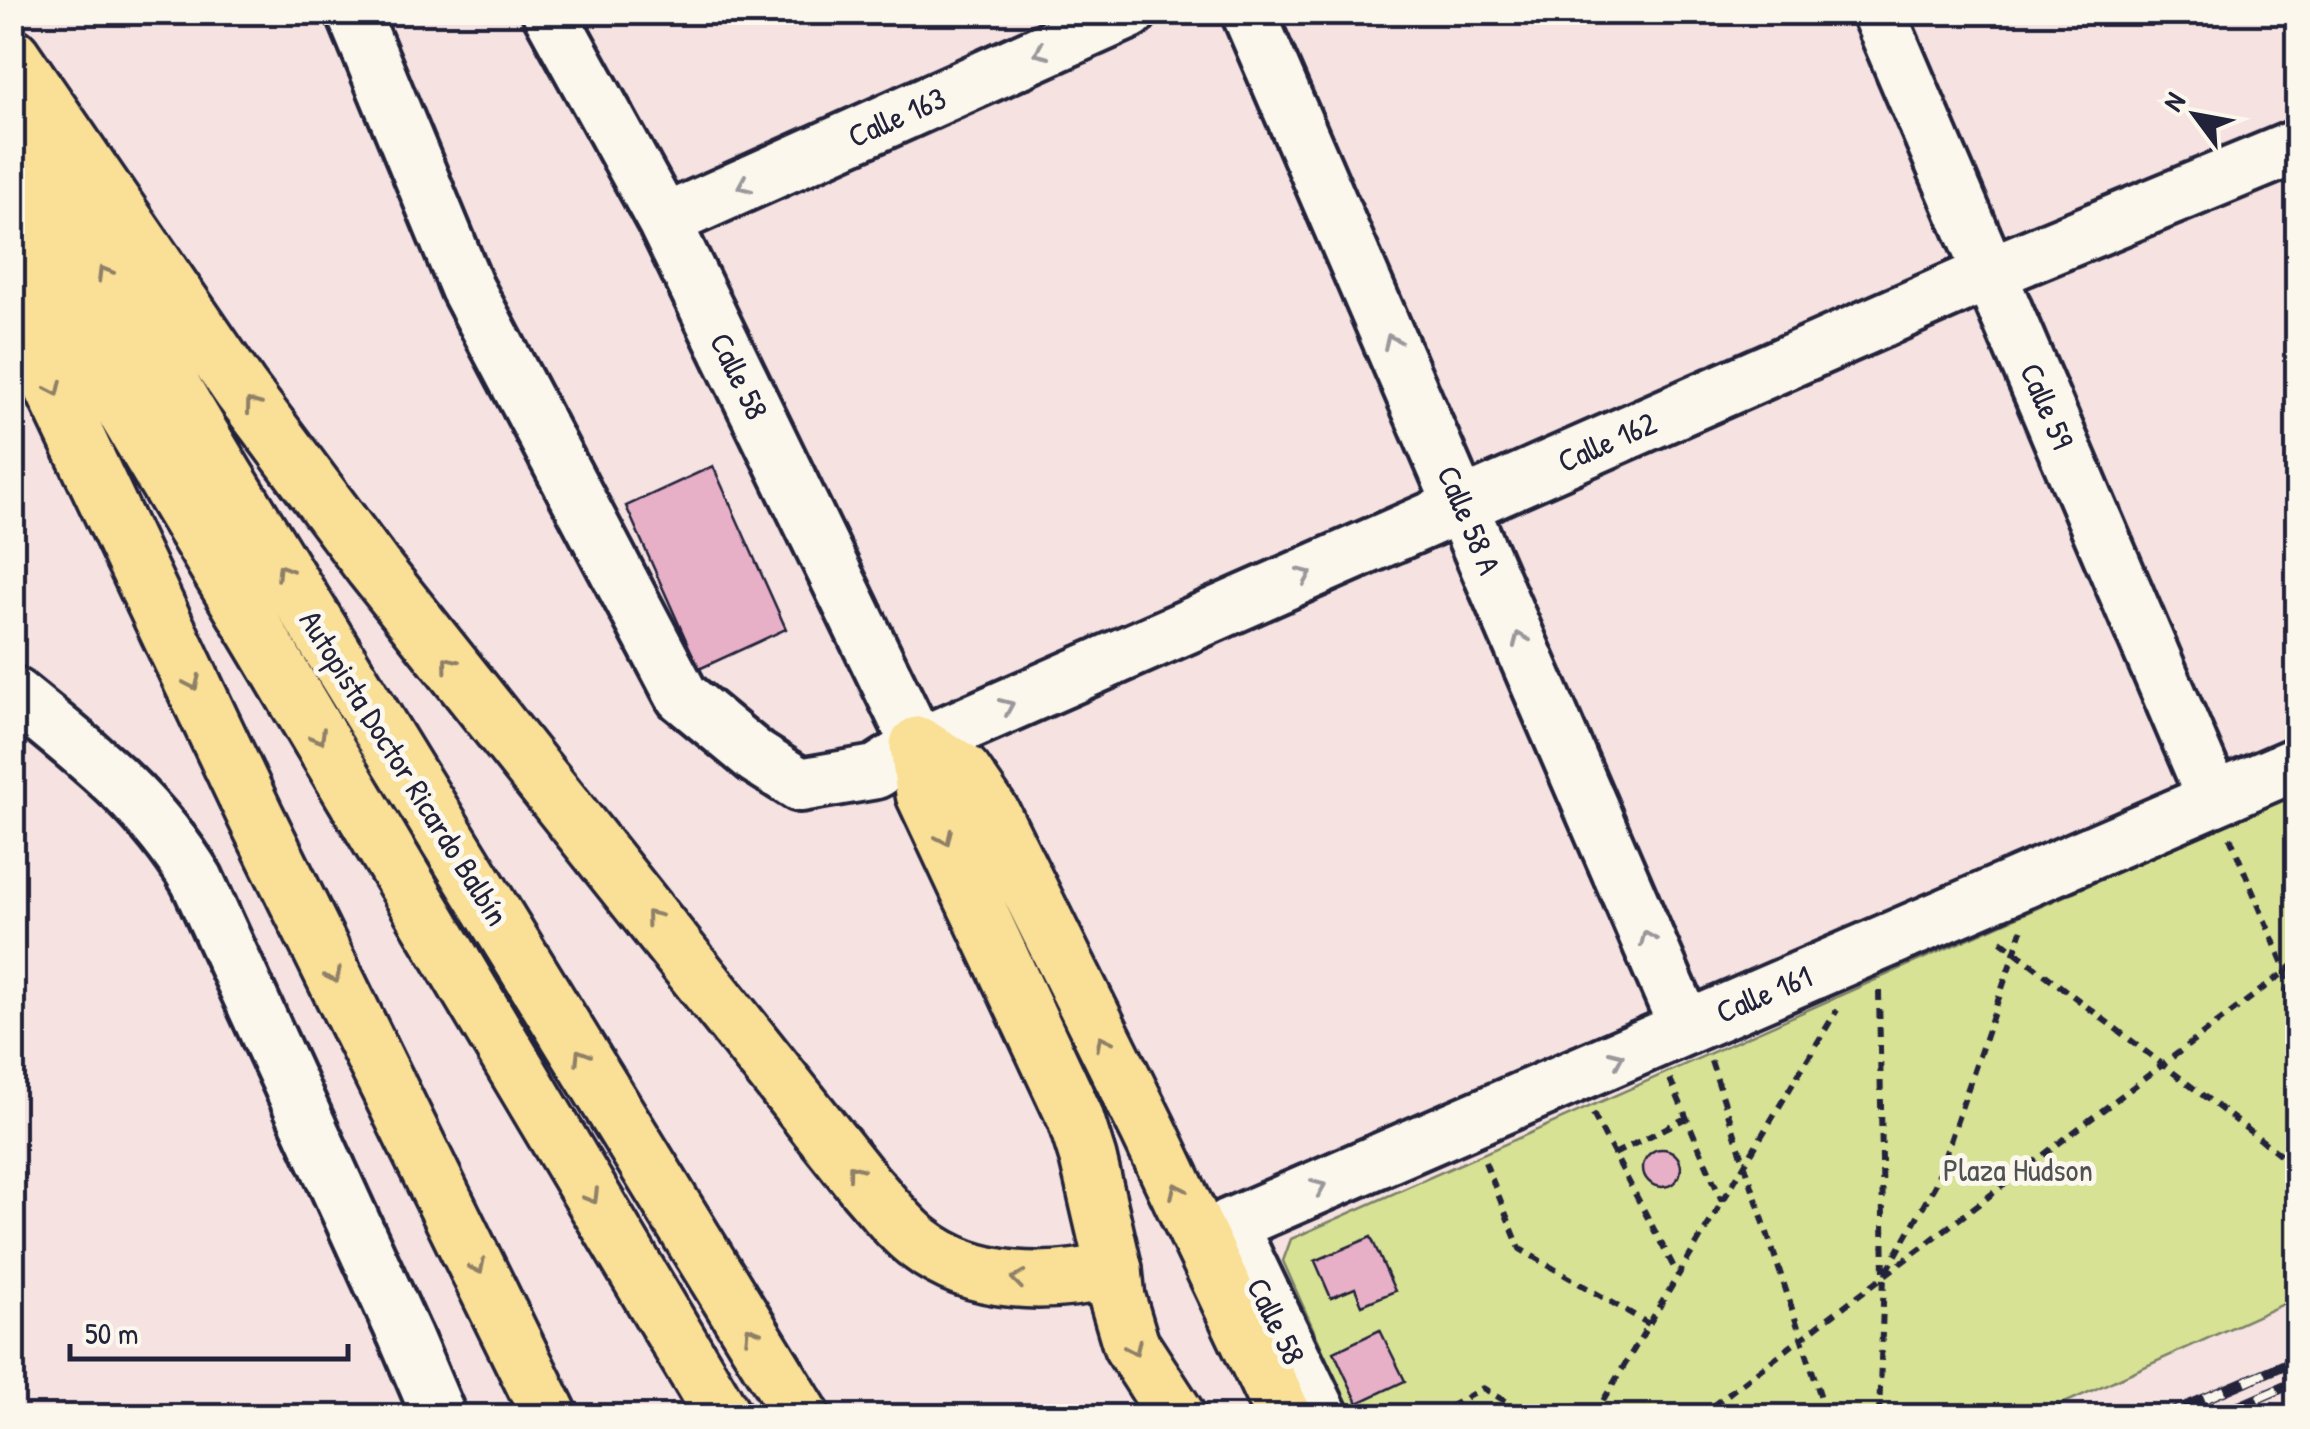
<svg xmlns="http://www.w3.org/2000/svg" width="2310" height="1429" font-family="'Patrick Hand',sans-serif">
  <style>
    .green { fill: #d7e295; stroke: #7c8268; stroke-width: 2.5 }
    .building { fill: #e7b0c7; stroke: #22223b; stroke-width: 2.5 }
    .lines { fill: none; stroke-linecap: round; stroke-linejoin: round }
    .minor-casing { stroke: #22223b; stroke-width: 60 }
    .major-casing { stroke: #22223b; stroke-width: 62 }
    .highway-casing { stroke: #22223b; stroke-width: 62 }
    .path { stroke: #22223b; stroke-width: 6; stroke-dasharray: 10 8; stroke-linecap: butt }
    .minor { stroke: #fbf7ec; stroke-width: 52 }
    .major { stroke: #fadf96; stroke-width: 55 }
    .highway { stroke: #fadf96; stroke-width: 55 }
    .rail-casing { stroke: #22223b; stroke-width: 11 }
    .rail { stroke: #fbf7ec; stroke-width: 8; stroke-dasharray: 22; stroke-linecap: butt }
    .oneway { stroke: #99979c }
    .oneway2 { stroke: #8e8068 }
    .labels { text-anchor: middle; stroke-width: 10; stroke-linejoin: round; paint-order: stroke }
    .street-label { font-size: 32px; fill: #22223b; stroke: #fbf7ec }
    .park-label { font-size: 32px; fill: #4f5252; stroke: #fbf7ec }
  </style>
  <rect width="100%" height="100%" fill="#f5e2e1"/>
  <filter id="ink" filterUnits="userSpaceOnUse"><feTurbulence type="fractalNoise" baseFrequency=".01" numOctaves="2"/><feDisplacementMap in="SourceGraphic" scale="20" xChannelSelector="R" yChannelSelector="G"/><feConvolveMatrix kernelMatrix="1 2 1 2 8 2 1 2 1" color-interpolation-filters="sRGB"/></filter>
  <g filter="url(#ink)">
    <path class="green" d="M2297 793V1298L2036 1416H1352L1283 1261 1291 1239Z"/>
    <path class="building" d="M713 466 786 629 699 669 626 506Z
      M1643 1168a19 19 0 1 1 38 0a19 19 0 1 1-38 0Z
      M1371 1237 1395 1291 1362 1305 1355 1288 1331 1298 1315 1261Z
      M1380 1330 1405 1381 1358 1403 1334 1352Z"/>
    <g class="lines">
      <g class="minor-casing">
        <path id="minor" d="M353 12 467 288 682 696 756 757 800 785 876 772 918 745 1990 273 2298 146
          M549 12 664 221 918 745
          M1248 12 1686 1028
          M1878 12 2214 799
          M664 221 1130 12
          M12 693C83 751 149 800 197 880L405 1336 439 1416
          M1322 1416 1230 1225 2298 763"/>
      </g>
      <g class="major-casing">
        <path id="major" d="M918 745 963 772 992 814 1148 1129 1284 1416
          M918 745 924 794 1075 1117 1088 1158 1114 1270 1117 1298 1131 1345 1177 1416"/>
      </g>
      <g class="highway-casing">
        <path id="highway" d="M12 56 241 390 373 567 866 1187C883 1206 900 1229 920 1244 974 1286 1051 1286 1114 1270
          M12 117 226 477 802 1416
          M12 221 723 1416
          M12 301 256 817 550 1416"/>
      </g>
      <path class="path" d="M2230 837 2286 971 2292 1163
        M2001 941 2298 1168
        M1879 991 1884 1276 1879 1416
        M1711 1061 1827 1416
        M1670 1079 1722 1201
        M1593 1114 1678 1275
        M1614 1154 1686 1118
        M1485 1162 1520 1249 1649 1324
        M1887 1271 1935 1185 2022 930
        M1434 1416 1483 1388 1531 1416
        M1594 1416 1837 1010
        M1699 1416 2298 962"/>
      <use href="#minor" class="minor"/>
      <use href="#major" class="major"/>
      <use href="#highway" class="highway"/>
      <g class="rail-casing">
        <path id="rail" d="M2164 1416 2298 1359
          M2217 1416 2298 1381"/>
      </g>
      <use href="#rail" class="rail"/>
    </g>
    <defs><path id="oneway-chevron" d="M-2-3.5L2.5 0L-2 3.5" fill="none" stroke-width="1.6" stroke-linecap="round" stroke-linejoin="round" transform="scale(2.5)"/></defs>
    <g class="oneway">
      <use href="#oneway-chevron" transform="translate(1041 52) rotate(156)"/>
      <use href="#oneway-chevron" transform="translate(744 185) rotate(156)"/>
      <use href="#oneway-chevron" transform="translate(1391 341) rotate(-114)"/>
      <use href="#oneway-chevron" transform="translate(1305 575) rotate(-24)"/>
      <use href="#oneway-chevron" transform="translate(1520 639) rotate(-113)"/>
      <use href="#oneway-chevron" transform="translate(1007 706) rotate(-24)"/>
      <use href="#oneway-chevron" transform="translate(1647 938) rotate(-113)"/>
      <use href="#oneway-chevron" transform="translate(1617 1058) rotate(-24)"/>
      <use href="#oneway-chevron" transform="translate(1319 1187) rotate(-23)"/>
    </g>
    <g class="oneway2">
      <use href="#oneway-chevron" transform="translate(104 273) rotate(-121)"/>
      <use href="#oneway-chevron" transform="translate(55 389) rotate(65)"/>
      <use href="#oneway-chevron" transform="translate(252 405) rotate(-127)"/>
      <use href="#oneway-chevron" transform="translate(283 571) rotate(-122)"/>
      <use href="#oneway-chevron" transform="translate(449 663) rotate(-129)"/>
      <use href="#oneway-chevron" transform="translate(193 683) rotate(65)"/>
      <use href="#oneway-chevron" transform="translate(319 737) rotate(59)"/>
      <use href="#oneway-chevron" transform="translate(945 838) rotate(65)"/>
      <use href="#oneway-chevron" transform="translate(652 917) rotate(-129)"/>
      <use href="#oneway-chevron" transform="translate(334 976) rotate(64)"/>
      <use href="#oneway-chevron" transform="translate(1103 1042) rotate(-117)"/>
      <use href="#oneway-chevron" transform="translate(581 1056) rotate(-122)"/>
      <use href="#oneway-chevron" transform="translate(854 1171) rotate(-127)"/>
      <use href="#oneway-chevron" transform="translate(1177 1190) rotate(-115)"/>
      <use href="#oneway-chevron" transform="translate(592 1197) rotate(59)"/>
      <use href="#oneway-chevron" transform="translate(478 1267) rotate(64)"/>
      <use href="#oneway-chevron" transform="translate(1018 1279) rotate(-172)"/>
      <use href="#oneway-chevron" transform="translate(751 1333) rotate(-122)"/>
      <use href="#oneway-chevron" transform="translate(1134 1348) rotate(65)"/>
    </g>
  </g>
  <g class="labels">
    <g class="street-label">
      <text transform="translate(897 117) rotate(-24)" y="11">Calle 163</text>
      <text transform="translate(739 376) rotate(64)" y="11">Calle 58</text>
      <text transform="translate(2047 406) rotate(67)" y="11">Calle 59</text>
      <text transform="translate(1607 442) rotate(-24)" y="11">Calle 162</text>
      <text transform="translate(1469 520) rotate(67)" y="11">Calle 58 A</text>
      <text transform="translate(404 768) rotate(58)" y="11">Autopista Doctor Ricardo Balbín</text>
      <text transform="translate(1764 994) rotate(-23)" y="11">Calle 161</text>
      <text transform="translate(1276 1321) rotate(64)" y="11">Calle 58</text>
    </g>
    <g class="park-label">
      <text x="2018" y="1181">Plaza Hudson</text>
    </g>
  </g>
  <rect width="2310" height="1429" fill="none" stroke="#fbf7ec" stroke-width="50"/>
  <rect x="25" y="25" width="2260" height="1379" fill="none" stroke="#22223b" stroke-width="4" filter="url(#ink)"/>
  <g transform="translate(2195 115) rotate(302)" stroke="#fbf7ec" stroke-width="8" paint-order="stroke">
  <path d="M0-8L18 38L0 25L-18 38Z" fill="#22223b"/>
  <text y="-15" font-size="28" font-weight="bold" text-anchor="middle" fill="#22223b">N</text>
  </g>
  <path d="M70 1344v15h278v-15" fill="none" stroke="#22223b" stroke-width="5"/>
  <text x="85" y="1344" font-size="30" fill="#22223b" stroke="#fbf7ec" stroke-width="8" paint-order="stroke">50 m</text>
</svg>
